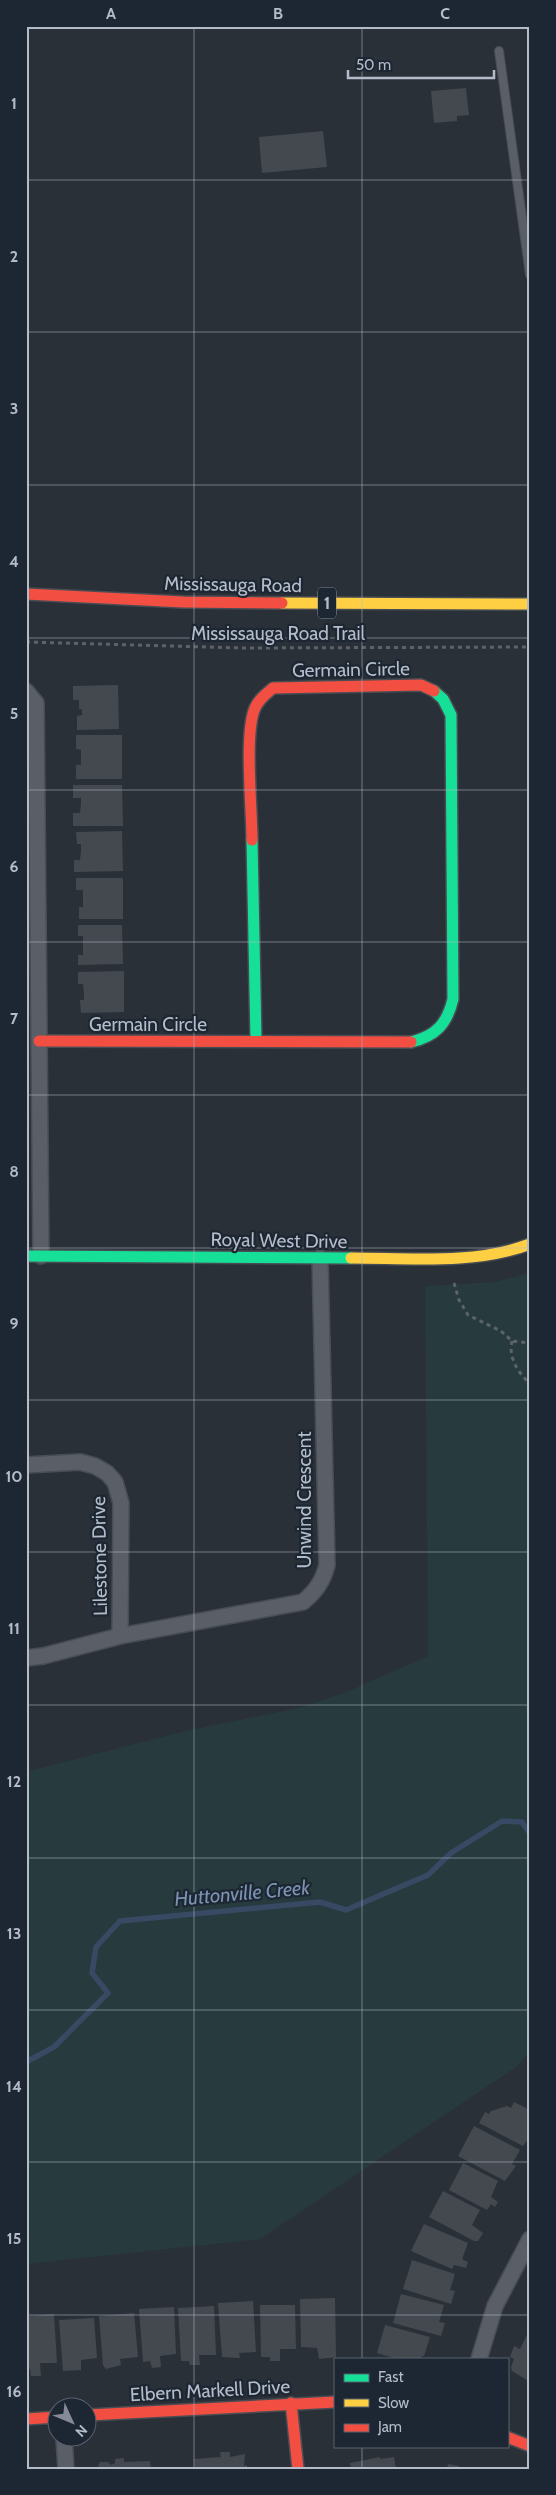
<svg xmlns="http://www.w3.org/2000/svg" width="556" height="2495" font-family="Cabin,sans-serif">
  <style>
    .green { fill: #273a3e }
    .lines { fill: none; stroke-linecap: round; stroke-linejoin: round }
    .stream { stroke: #384963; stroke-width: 5.5 }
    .building { fill: #444950 }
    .lane-casing { stroke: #484c53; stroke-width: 10 }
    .street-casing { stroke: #484c53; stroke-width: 18 }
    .fast-casing { stroke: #484c53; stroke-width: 14 }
    .slow-casing { stroke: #484c53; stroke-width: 14 }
    .jam-casing { stroke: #484c53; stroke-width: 14 }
    .path { stroke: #5d636a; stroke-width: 3; stroke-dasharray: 4 4; stroke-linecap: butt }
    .lane { stroke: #5a5e66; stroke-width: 8 }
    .street { stroke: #5a5e66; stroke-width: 15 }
    .fast { stroke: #16e098; stroke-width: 11 }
    .slow { stroke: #ffcf43; stroke-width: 11 }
    .jam { stroke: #f24e42; stroke-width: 11 }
    .grid { fill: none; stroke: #b4bcc9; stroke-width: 1; stroke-opacity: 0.55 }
    .labels { text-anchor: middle; stroke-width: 4.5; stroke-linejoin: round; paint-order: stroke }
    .shield { fill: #1d2633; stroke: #878f9c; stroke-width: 1 }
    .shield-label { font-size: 18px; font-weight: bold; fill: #b4bcc9 }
    .street-label { font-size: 19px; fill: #b4bcc9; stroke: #1d2633 }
    .water-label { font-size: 20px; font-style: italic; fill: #7c92b1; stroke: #1d2633 }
    .neatline { fill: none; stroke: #b4bcc9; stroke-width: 2 }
    .grid-label { font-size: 16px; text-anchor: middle; font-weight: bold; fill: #b4bcc9 }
  </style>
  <rect width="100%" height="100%" fill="#2a3038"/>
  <path class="green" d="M530 1273V2052L516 2067 260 2239 26 2264V1770L29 1771 186 1731 303 1707 349 1691 428 1656 425 1286 495 1282Z"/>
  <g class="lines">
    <path class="stream" d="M26 2062 54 2047 108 1993 92 1973 96 1947 120 1921 320 1902 346 1910 428 1875 451 1853 502 1821 522 1822 530 1834"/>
  </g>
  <path class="building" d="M466 88 469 115 457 116V121L434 123 431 91Z
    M323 131 327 167 262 173 259 137Z
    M118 685 119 729 77 730V716L82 715V709H79V700H73V686Z
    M76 735H122V779H76V765H81V750L76 749Z
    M73 785H122L123 826H73V813H80L81 804V798H73Z
    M122 831 123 871 74 872V860H80L81 851V844H77L76 832Z
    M76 878H123V919H79V907H83V890H76Z
    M78 925H122L123 964 78 965V955H83V936H78Z
    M124 971V1012L81 1013 80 1000H84V994L83 984H78V972Z
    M514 2102 530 2110V2137L523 2146 479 2123 485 2112 489 2114 491 2111 507 2106 511 2108Z
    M474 2126 520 2150 512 2164 516 2166 505 2181 458 2156Z
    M463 2163 498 2181 491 2197 498 2202 495 2207 491 2204 487 2210 449 2190Z
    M443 2191 480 2210 472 2225 483 2233 478 2241H474L429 2217Z
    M424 2224 468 2243 462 2259 468 2262 466 2268 454 2265 452 2269 411 2251Z
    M412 2260 455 2274 450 2290 455 2291 451 2304 403 2289Z
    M401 2294 444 2305 439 2322 445 2323 441 2336 393 2323Z
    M335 2298 336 2357 319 2359 317 2348 301 2347 300 2299Z
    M253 2301 256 2352 239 2353 240 2358 222 2357 218 2303Z
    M260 2305H295L296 2349H280V2361H270V2357H261Z
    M214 2306 216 2355H199L200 2365H190L189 2361H181L178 2308Z
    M174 2307 176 2354 160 2356 161 2367 152 2368 150 2361 143 2362 139 2309Z
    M134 2313 138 2357 120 2359 121 2365 106 2369 103 2365 99 2316Z
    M54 2314 57 2363H40L41 2376H31L30 2369H26V2316Z
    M94 2318 97 2358 81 2360V2370L63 2371 59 2320Z
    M385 2325 430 2337 424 2356H422L421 2359H397L377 2353Z
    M529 2331H530V2382L512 2371 511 2367 514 2359 510 2357 514 2346 520 2349Z
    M220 2452H230V2457L245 2454 244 2466 247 2465V2469H195L194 2459 221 2457Z
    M380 2457V2459L394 2457 396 2469H351L350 2463Z
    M124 2458V2462L150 2461 151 2469H97L100 2462H108L111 2465 115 2463V2459Z
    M448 2464 459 2466 458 2469H447Z"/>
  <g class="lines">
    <g class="lane-casing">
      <path id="lane" d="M499 51 530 275"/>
    </g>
    <g class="street-casing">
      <path id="street" d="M26 691 36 703 41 1256
        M26 1465 80 1462 95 1466 107 1473 115 1482 121 1503 120 1636
        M26 1658 43 1656 120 1636 303 1602C316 1591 323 1581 327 1565L320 1258
        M479 2359 495 2306 530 2239
        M64 2438 66 2469"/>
    </g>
    <g class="fast-casing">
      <path id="fast" d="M252 840 256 1041
        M411 1042C436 1036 447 1024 453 999L451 715 443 699 434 691
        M26 1256 351 1258"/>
    </g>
    <g class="slow-casing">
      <path id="slow" d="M282 603 530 604
        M351 1258C409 1258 475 1265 530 1244"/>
    </g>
    <g class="jam-casing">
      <path id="jam" d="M26 594 183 602 282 603
        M252 840C252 810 244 732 255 708 259 699 266 694 273 688L421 685 434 691
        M39 1041 411 1042
        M291 2403 298 2469
        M88 2415 335 2402
        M26 2419 58 2417
        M507 2437 530 2446"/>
    </g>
    <path class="path" d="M26 642 243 648 530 647
      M454 1283 459 1300 468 1315 501 1331 512 1341 530 1343
      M512 1341C508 1358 518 1372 530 1384"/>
    <use href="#lane" class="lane"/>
    <use href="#street" class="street"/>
    <use href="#fast" class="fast"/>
    <use href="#slow" class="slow"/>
    <use href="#jam" class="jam"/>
  </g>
  <path class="grid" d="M194 26V2469M362 26V2359M26 180H530M26 332H530M26 485H530M26 638H530M26 790H530M26 942H530M26 1095H530M26 1248H530M26 1400H530M26 1552H530M26 1705H530M26 1858H530M26 2010H530M26 2162H530M26 2315H530M362 2446V2469"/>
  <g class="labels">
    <rect class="shield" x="318" y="587.5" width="18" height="31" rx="4"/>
    <g class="shield-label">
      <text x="327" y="609">1</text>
    </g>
    <g class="street-label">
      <text transform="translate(233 584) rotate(1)" y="7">Mississauga Road</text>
      <text x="278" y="640">Mississauga Road Trail</text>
      <text transform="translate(351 669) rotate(-1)" y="7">Germain Circle</text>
      <text x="148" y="1031">Germain Circle</text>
      <text transform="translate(279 1240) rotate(1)" y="7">Royal West Drive</text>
      <text transform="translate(304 1500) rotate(-90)" y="7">Unwind Crescent</text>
      <text transform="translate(99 1556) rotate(-91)" y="7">Lilestone Drive</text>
      <text transform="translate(210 2390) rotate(-3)" y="7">Elbern Markell Drive</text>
    </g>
    <g class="water-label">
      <text transform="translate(242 1893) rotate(-5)" y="7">Huttonville Creek</text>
    </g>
  </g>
  <rect width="556" height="2495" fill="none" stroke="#1d2633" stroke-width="55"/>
  <rect x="334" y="2358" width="175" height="90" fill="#1d2633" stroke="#59626f"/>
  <rect x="344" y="2374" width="25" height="8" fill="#16e098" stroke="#59626f"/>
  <text x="378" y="2382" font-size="15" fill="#b4bcc9">Fast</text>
  <rect x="344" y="2399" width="25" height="8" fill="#ffcf43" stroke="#59626f"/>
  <text x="378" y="2408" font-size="15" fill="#b4bcc9">Slow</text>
  <rect x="344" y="2424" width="25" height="8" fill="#f24e42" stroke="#59626f"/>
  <text x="378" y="2432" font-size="15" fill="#b4bcc9">Jam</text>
  <g transform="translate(72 2422) rotate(134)"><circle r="24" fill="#1d2633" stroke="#59626f"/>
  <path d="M0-4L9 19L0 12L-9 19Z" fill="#848b96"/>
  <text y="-8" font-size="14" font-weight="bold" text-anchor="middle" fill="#b4bcc9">N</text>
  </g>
  <path d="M348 70v8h146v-8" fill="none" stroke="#b4bcc9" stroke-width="2.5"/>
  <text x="356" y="70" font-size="15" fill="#b4bcc9" stroke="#1d2633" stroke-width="4" paint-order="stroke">50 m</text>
  <rect x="28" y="28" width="500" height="2440" class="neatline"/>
  <g class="grid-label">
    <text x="111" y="19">A</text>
    <text x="278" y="19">B</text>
    <text x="445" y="19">C</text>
    <text x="14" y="109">1</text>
    <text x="14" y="262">2</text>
    <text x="14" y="414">3</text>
    <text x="14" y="567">4</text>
    <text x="14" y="719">5</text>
    <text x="14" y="872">6</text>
    <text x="14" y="1024">7</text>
    <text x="14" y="1177">8</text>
    <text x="14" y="1329">9</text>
    <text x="14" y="1482">10</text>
    <text x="14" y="1634">11</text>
    <text x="14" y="1787">12</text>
    <text x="14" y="1939">13</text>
    <text x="14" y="2092">14</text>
    <text x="14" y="2244">15</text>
    <text x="14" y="2397">16</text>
  </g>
</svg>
